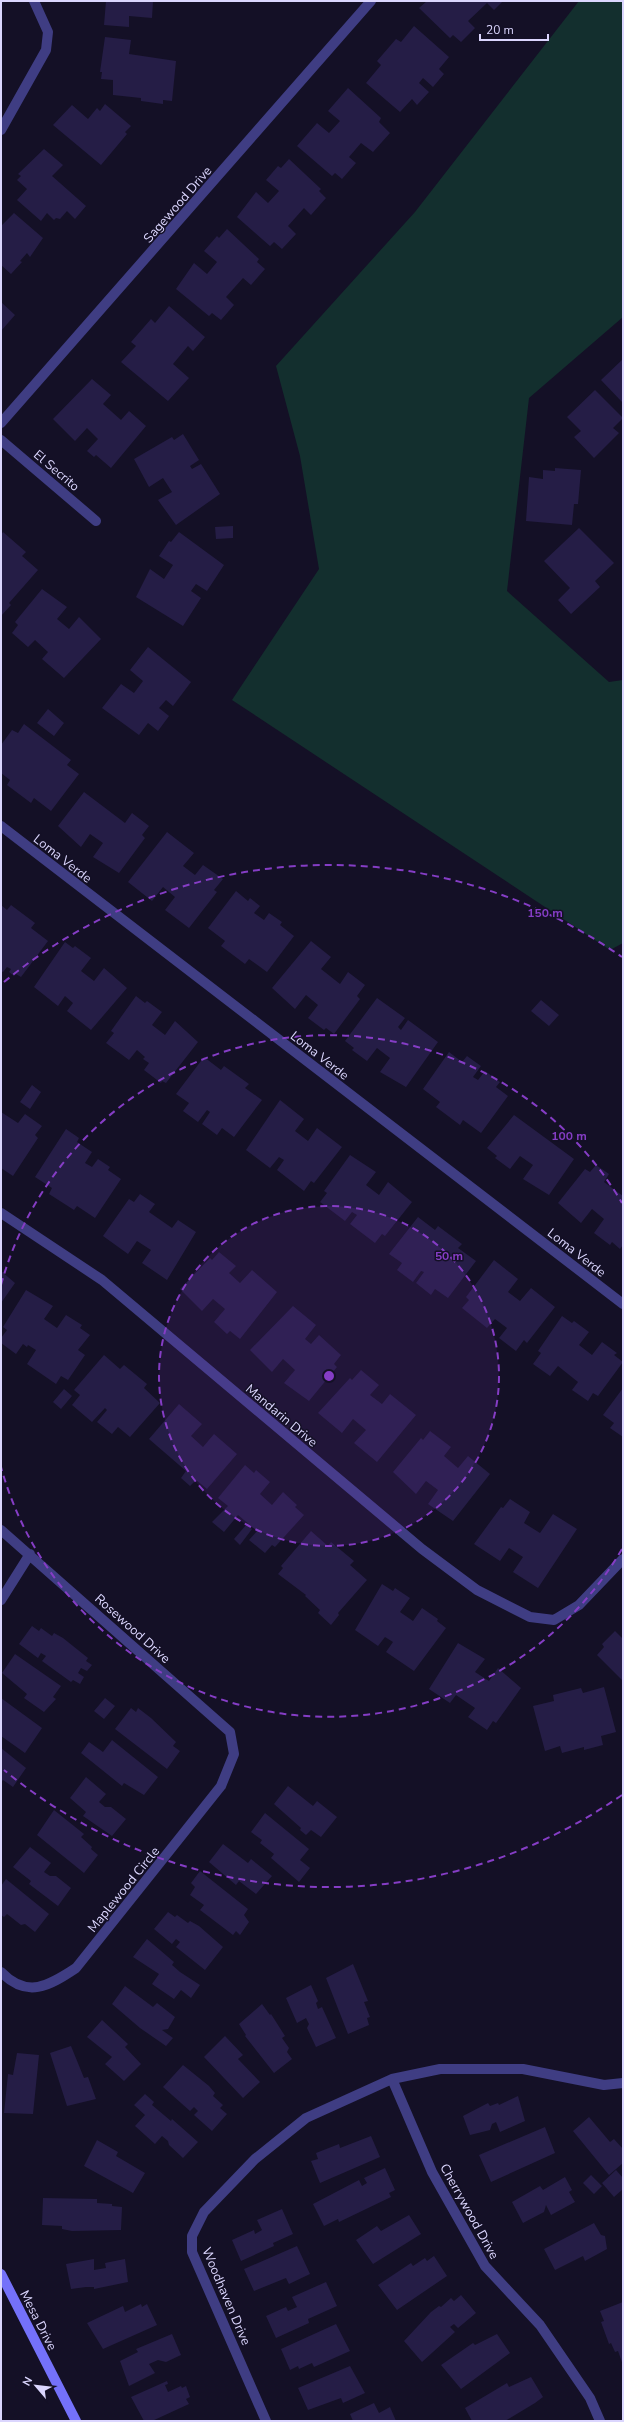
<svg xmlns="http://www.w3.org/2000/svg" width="624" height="2422" font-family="'Nunito Sans',sans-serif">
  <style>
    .green { fill: #132f2e }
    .building { fill: #251d46 }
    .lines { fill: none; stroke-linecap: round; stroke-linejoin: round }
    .street { stroke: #3f3d83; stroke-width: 10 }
    .secondary { stroke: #7471fa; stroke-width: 10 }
    .ring { fill: none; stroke: #853dc5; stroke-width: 2; stroke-dasharray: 7 5 }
    .labels { text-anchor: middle; stroke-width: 3; stroke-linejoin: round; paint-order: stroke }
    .street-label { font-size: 13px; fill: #dbd6fe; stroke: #141026 }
    .centre { fill: #853dc5; stroke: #141026; stroke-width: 2 }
    .ring-label { font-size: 12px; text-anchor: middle; font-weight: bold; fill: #853dc5; stroke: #141026; stroke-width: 3; stroke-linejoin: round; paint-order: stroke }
  </style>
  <rect width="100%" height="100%" fill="#141026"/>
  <path class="green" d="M579 1H623V317L529 398 507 591 609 682 623 680V943L610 950 232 700 319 569 300 456 276 366 415 212Z"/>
  <path class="building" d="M106 1H153L152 18 129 16V27L104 25Z
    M427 1H503L494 10 487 3 468 21 475 28 461 42 453 35 450 38 419 8Z
    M414 26 449 57 439 69 444 74 433 87 423 78 419 83 429 92 417 105 412 99 400 112 366 83 381 65 377 61 396 39 401 42Z
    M105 37 131 40 129 54 176 61 172 101 163 100V104L141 101V98L113 95V80L101 79 102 72H100Z
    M348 88 381 118 379 122 390 133 373 152 361 143 349 157 356 163 342 179 335 173 332 176 297 146 317 123 329 133 340 121 328 111Z
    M105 104 131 126 125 132 127 134 101 165 53 125 72 105 88 119 97 108 100 111Z
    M44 149 63 165 52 176 86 206 75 219 67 211 60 219 56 218 54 220 47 213 41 221 17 200 27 189 17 180 21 176 18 174Z
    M289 159 321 189 319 191 326 198 311 215 304 208 288 226 296 234 282 249 274 242 270 246 237 217 256 192 268 203 279 191 266 180 278 166 281 168Z
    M14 213 43 238 30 257 27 253 20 261 22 262 11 274 1 265V226Z
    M227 229 259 259 257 262 265 269 251 285 243 278 226 297 234 305 221 320 212 313 209 316 176 289 194 263 207 274 217 262 204 251 217 236 219 238Z
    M1 302 15 315 1 331Z
    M169 306 205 337 193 351 188 346 173 364 189 378 168 401 121 362 136 346 131 342 151 319 155 323Z
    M623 359V403L601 380Z
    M92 379 111 395 103 404 121 420 129 411 146 426 111 468 96 455 94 457 87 451 98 439 87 428 75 441 53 419Z
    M595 390 623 418 613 428 619 433 594 458 574 437 581 431 567 417Z
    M183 434 199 460 190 466 192 469 201 464 220 494 176 525 158 500 172 492 163 478 149 487 134 459 172 437 174 440Z
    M555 468 581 470 578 504H574L572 525 526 521 529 477 543 479V470L555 471Z
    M233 526V538L216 539 215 527Z
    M579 528 614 563 595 581 600 587 571 614 558 600 570 588 544 561Z
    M3 532 26 552 22 556 38 570 9 603 11 605 1 616V535Z
    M179 532 224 565 207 591 196 584 191 591 201 598 183 626 136 597 150 569 164 579 173 565 159 556 169 541 171 542Z
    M42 589 67 607 57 619 69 629 79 617 101 639 64 678 42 659 48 652 35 640 28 647 12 633 18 625 15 622Z
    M148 647 191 682 173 706 166 700 159 708 169 716 158 731 148 723 139 735 102 708 121 684 134 693 143 681 130 670Z
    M48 709 64 723 54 736 37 723Z
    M24 724 71 760 67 765 79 774 51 811 34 798 31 803 7 785 10 780 1 773V745L12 730 18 733Z
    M84 792 125 823 132 813 149 826 142 835 145 838 119 873 93 857 103 843 90 834 81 847 58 826Z
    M167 832 194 853 183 866 195 875 203 865 223 879 214 890 217 892 189 928 165 910 175 897 163 887 152 901 128 882Z
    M236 891 248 901 250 898 260 906 254 913 264 920 269 913 282 922 280 925 294 936 267 972 249 959 245 964 221 946 225 941 208 928Z
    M1 905 7 910 11 905 35 923 31 928 48 941 21 977 16 974 14 976 9 972 11 969 7 967 3 972 1 971Z
    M311 941 331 957 321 969 340 984 348 972 365 985 357 996 360 999 334 1034 326 1028 324 1030 308 1018 318 1005 306 995 295 1009 272 988Z
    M65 942 73 948 75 946 91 958 81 971 94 981 104 968 127 988 91 1030 67 1011 73 1003 65 996 58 1006 34 987Z
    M136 996 145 1003 147 1001 162 1012 152 1025 165 1035 175 1021 198 1042 166 1083 162 1081 161 1083 144 1070 149 1063 143 1059 145 1057 137 1050 129 1060 106 1043 114 1033 111 1031Z
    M377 998 405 1018 398 1027 401 1030 408 1020 438 1042 406 1087 380 1072 390 1058 377 1048 367 1061 352 1050 354 1048 345 1041Z
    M541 1000 559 1015 549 1026 531 1011Z
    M449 1052 462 1062 467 1056 481 1066 473 1077 478 1080 485 1071 500 1082 496 1087 508 1096 481 1133 463 1120 460 1125 436 1107 440 1102 423 1089Z
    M204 1057 221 1070 224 1066 249 1084 245 1088 262 1100 234 1137 222 1128 217 1135 202 1124 210 1112 207 1110 198 1122 183 1111 189 1103 176 1094Z
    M32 1085 41 1092 30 1109 20 1102Z
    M280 1100 304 1119 295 1131 308 1141 317 1128 342 1147 314 1183 311 1181 304 1191 277 1170 284 1160 279 1157 270 1168 246 1150Z
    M1 1112 18 1123 25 1114 42 1126 35 1135 38 1138 13 1176 1 1168Z
    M514 1115 574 1159 549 1195 523 1179 533 1165 520 1156 510 1169 495 1158 497 1156 487 1148Z
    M66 1129 79 1138 77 1142 92 1152 85 1163 92 1167 98 1159 110 1167 108 1170 121 1179 95 1218 77 1206 74 1210 49 1194 52 1188 35 1177Z
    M350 1155 376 1172 366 1185 379 1195 388 1182 412 1202 385 1236 382 1234 375 1243 350 1224 357 1215 352 1212 345 1221 320 1202 327 1193 324 1191Z
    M596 1165 609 1174 604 1182 623 1196V1245L620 1249 612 1242 610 1245 594 1233 604 1219 592 1209 581 1223 558 1203 585 1169 590 1172Z
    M140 1194 155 1204 149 1212 172 1228 178 1220 196 1232 167 1280 142 1263 151 1250 137 1241 128 1254 103 1236 129 1199 134 1202Z
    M418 1217 435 1230 438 1226 462 1244 458 1248 476 1261 448 1298 435 1289 431 1295 416 1283 424 1272 421 1271 413 1282 397 1270 402 1263 389 1254Z
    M219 1252 236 1266 229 1273 240 1283 252 1270 277 1292 240 1339 230 1331 227 1334 214 1322 225 1309 213 1299 202 1311 180 1289 210 1258 212 1260Z
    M494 1260 518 1279 508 1292 520 1301 531 1288 555 1307 527 1343 524 1340 516 1351 499 1338 507 1328 495 1319 487 1328 462 1308 469 1300 466 1297Z
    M1 1271 15 1283 1 1303Z
    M26 1290 53 1306 44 1319 57 1328 66 1315 82 1325 80 1328 90 1335 78 1350 85 1355 68 1380 61 1376 56 1384 27 1364 36 1350 28 1345 27 1347 23 1344 16 1354 1 1343V1338L7 1330 3 1327Z
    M293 1306 316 1325 305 1339 311 1344 319 1335 341 1355 334 1364 337 1367 309 1401 284 1383 295 1370 283 1359 272 1372 250 1350Z
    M562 1316 572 1323 574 1321 589 1332 579 1345 592 1355 602 1342 617 1353 614 1355 623 1362 598 1396 593 1393 588 1401 572 1390 578 1382 558 1366 550 1376 533 1364 541 1353 538 1351Z
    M104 1355 120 1369 124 1365 147 1384 144 1388 160 1403 130 1437 118 1427 112 1434 97 1422 107 1410 105 1408 92 1422 72 1405 80 1395 74 1390Z
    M361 1370 379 1385 370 1395 382 1404 390 1394 416 1415 377 1462 354 1443 366 1430 353 1419 342 1433 318 1413 350 1378 352 1380Z
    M623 1388V1437L610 1428 614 1423 603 1415Z
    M64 1389 72 1396 61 1409 53 1402Z
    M179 1404 202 1424 191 1436 203 1447 214 1434 237 1454 207 1489 196 1480 190 1486 181 1478 186 1471 149 1439Z
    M430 1431 451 1447 444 1456 458 1468 468 1456 490 1474 453 1521 428 1504 438 1490 426 1481 416 1494 393 1472 421 1438 423 1440Z
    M245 1465 254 1473 256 1470 270 1482 260 1494 272 1505 283 1492 297 1505 295 1507 304 1515 275 1547 272 1545 265 1553 249 1540 257 1531 238 1515 224 1532 212 1522 228 1506 218 1498Z
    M510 1499 530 1512 524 1523 540 1533 553 1514 577 1529 538 1588 513 1572 523 1557 509 1548 500 1561 474 1544 501 1507 503 1508Z
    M246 1525 252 1529 240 1545 234 1539Z
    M311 1531 328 1546 331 1542 354 1561 350 1565 367 1580 338 1613 339 1615 331 1625 318 1613 320 1610 305 1596 306 1595 278 1574 283 1568 281 1566Z
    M382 1584 393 1591 395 1588 410 1598 400 1612 413 1621 422 1608 438 1619 437 1621 446 1628 414 1671 386 1652 393 1642 385 1637 378 1646 355 1630Z
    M32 1626 39 1631 41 1628 52 1636 54 1633 63 1638 88 1658 86 1661 92 1665 87 1671 81 1668 78 1673 84 1677 80 1684 73 1680 71 1682 42 1661 46 1656 41 1653 38 1658 19 1644Z
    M615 1631 623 1639V1681L597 1655 604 1647 602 1644Z
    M458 1643 485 1659 475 1672 489 1681 498 1668 521 1688 496 1723 493 1721 487 1730 468 1717 475 1708 456 1695 450 1703 429 1689Z
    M15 1654 61 1686 53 1697 56 1699 44 1712 24 1698 27 1694 2 1673Z
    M604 1687 616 1732 601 1736 603 1745 584 1750V1747L562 1753 560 1746 545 1751 533 1706 554 1701 553 1695 581 1688 583 1693Z
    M1 1698 42 1728 25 1753 1 1736Z
    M105 1698 115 1706 104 1719 94 1711Z
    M131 1708 136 1712 138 1708 151 1718 176 1742 173 1746 180 1751 167 1769 115 1729Z
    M112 1740 158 1777 144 1795 124 1783 122 1786 81 1753 89 1742 103 1752Z
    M1 1748 26 1768 13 1787 3 1780 1 1782Z
    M86 1777 106 1794 99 1802 105 1807H111L126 1819 112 1836 83 1816 86 1812 70 1798Z
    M288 1786 313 1806 317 1801 337 1817 321 1837 311 1830 306 1835 300 1830 301 1828 274 1804Z
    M54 1810 84 1834 81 1837 92 1847 91 1849 98 1855 84 1873 37 1835Z
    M265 1813 309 1849 300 1860 310 1868 299 1882 271 1858 274 1854 260 1843 262 1840 251 1832Z
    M223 1844 248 1863 251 1859 272 1876 256 1894 239 1881 236 1885 209 1862Z
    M30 1847 51 1863 44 1872 50 1876H56L71 1888 58 1906 29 1884 31 1881 13 1867Z
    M200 1871 248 1909 244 1915 249 1922 240 1935 236 1931 233 1935 200 1910 204 1905 190 1895 195 1887 191 1883Z
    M6 1879 49 1914 35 1932 25 1924 21 1925 7 1914 4 1917 1 1915V1886Z
    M168 1912 175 1917 177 1915 188 1923 190 1921 199 1926 223 1947 205 1970 176 1947 180 1942 176 1939 172 1944 154 1929Z
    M147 1939 174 1962 172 1965 180 1972 200 1985 191 1998 181 1990 174 1999 152 1984 159 1974 133 1957Z
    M353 1964 368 2001 364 2002 370 2017 367 2018 369 2025 348 2034 326 1978Z
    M311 1985 318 2001 316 2003 318 2009 322 2007 336 2038 316 2047 307 2028 309 2024 306 2018 297 2023 286 1998Z
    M125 1986 153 2007 157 2003 175 2017 168 2029 162 2030 173 2038 166 2046 140 2028 112 2004Z
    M262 2004 270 2015 271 2014 285 2036 282 2038 289 2048 287 2052 292 2059 274 2073 245 2036 246 2035 239 2024Z
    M102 2020 128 2044 125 2047 141 2064 124 2081 105 2064 112 2057 87 2037Z
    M225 2036 243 2055 238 2059 260 2082 243 2098 204 2057Z
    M71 2046 84 2078 88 2077 96 2099 67 2106 50 2053Z
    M17 2053 39 2055 33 2114 4 2113 8 2074 13 2075Z
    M183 2065 209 2086 215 2093 213 2096 223 2105 220 2108 227 2114 212 2131 194 2115 198 2111 194 2107 190 2111 163 2087Z
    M145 2094 154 2102 152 2105 171 2121 172 2119 198 2142 183 2158 169 2145 168 2141 162 2136 155 2144 135 2126 145 2115 134 2105Z
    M518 2096 525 2121 500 2132 496 2122 492 2124 490 2130 470 2135 463 2116 488 2103 490 2106 498 2103 499 2105Z
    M589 2117 610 2142 614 2139 623 2149V2163L609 2175 573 2131Z
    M545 2127 555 2153 491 2182 479 2155Z
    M371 2136 380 2157 320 2183 311 2161 318 2159 316 2153 339 2144 340 2148Z
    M97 2140 118 2152 116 2156 145 2173 133 2193 84 2166Z
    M385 2168 395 2190 389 2193 391 2197 339 2222 338 2219 324 2226 313 2204 359 2180 362 2186 367 2183 364 2178Z
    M616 2170 623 2178V2189L614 2197 602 2183Z
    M591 2175 602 2186 594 2194 583 2183Z
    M565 2177 572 2190 569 2192 575 2202 551 2215 546 2205 544 2212 523 2223 512 2202 540 2186 543 2190Z
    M43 2198 97 2199V2203L112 2204V2206L122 2207 121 2230 72 2231 62 2229V2226L42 2225Z
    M282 2209 293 2234 273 2243 274 2246 241 2261 232 2240 254 2230 255 2234 262 2230 257 2220Z
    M409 2215 421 2234 373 2264 356 2240 377 2226 381 2231Z
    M594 2223 601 2235 605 2236 607 2249 585 2261 583 2256 555 2270 544 2249Z
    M297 2246 310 2274 289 2284 286 2278 254 2291 244 2269Z
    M434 2256 447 2276 397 2310 378 2285 411 2263 413 2266 425 2258 427 2261Z
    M94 2259V2270L106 2268 105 2263 125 2259 128 2282 94 2289V2287H86L71 2289 66 2264Z
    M326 2282 337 2306 308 2319 309 2323 276 2338 266 2316 286 2307 288 2311 297 2307 292 2297Z
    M461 2295 476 2313 458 2328 454 2324 450 2327 455 2332 422 2362 404 2341 431 2312 439 2306 441 2307 451 2298 454 2301Z
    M623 2302V2365L618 2351 615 2352 611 2343 609 2344 601 2322 604 2321 600 2311Z
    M141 2304 142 2307 147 2304 157 2325 103 2349 87 2323 123 2306 125 2312Z
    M336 2324 350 2351 314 2367 312 2363 299 2369 298 2366 290 2370 281 2349Z
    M172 2334 181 2355 166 2362 158 2360 149 2364 155 2373 129 2386 120 2361 138 2352 136 2349Z
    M497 2334 510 2353 461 2389 441 2365 473 2343 475 2345Z
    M350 2366 365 2393 343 2403 341 2398 308 2410 298 2388Z
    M531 2377 543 2397 535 2403 505 2421H472L465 2408 507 2383 509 2387Z
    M167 2381 168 2384 165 2385 168 2392 181 2386 182 2388 186 2386 190 2397 186 2399 189 2404 152 2421H144L131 2397Z
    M374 2403 379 2413 390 2407 396 2421H353L350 2414Z"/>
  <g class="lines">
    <path class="street" d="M1 130 46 50 48 32 34 1
      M1 423 371 1
      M1 440 96 521
      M1 826 623 1304
      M1 1213 102 1280 422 1549 477 1590 530 1617 554 1620 579 1605 623 1559
      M1 1530 230 1732 234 1754 221 1786 76 1968C49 1986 27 1999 1 1972
      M1 1600 30 1554
      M392 2079 432 2172 485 2266 540 2325 590 2398 600 2421
      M266 2421 192 2252V2236L204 2212 255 2159 306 2118 392 2079 440 2069H523L604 2085 623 2083"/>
    <path class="secondary" d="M1 2274 76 2421"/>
  </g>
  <circle cx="329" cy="1376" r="170" fill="#853dc5" fill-opacity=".12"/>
  <g class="ring">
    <circle cx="329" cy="1376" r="170"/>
    <path d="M622 1549A340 340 0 0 1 1 1467M1 1285A340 340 0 0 1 622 1203"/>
    <path d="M622 1795A511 511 0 0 1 4 1770M4 982A511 511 0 0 1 622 957"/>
  </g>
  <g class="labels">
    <g class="street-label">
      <text transform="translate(177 204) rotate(-49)" y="5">Sagewood Drive</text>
      <text transform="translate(57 470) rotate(40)" y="5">El Secrito</text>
      <text transform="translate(63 858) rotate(38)" y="5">Loma Verde</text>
      <text transform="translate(320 1055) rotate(38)" y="5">Loma Verde</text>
      <text transform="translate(577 1252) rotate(38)" y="5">Loma Verde</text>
      <text transform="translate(282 1415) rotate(40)" y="5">Mandarin Drive</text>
      <text transform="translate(133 1628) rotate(42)" y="5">Rosewood Drive</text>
      <text transform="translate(123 1889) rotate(-51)" y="5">Maplewood Circle</text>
      <text transform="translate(470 2211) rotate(61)" y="5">Cherrywood Drive</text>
      <text transform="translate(227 2296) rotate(67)" y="5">Woodhaven Drive</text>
      <text transform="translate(39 2320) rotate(63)" y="5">Mesa Drive</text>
    </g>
  </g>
  <circle cx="329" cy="1376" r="6" class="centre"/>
  <g class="ring-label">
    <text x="545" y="917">150 m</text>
    <text x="569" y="1140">100 m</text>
    <text x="449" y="1260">50 m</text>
  </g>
  <rect width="624" height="2422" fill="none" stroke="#dbd6fe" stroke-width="4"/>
  <g transform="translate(36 2386) rotate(298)" stroke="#141026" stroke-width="3" paint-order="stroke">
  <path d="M0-3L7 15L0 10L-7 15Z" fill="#dbd6fe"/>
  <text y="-6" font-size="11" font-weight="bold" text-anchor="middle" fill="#dbd6fe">N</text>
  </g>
  <path d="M480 34v6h68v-6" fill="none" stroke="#dbd6fe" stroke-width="2"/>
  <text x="486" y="34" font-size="12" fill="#dbd6fe" stroke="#141026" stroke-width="3" paint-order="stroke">20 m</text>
</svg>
